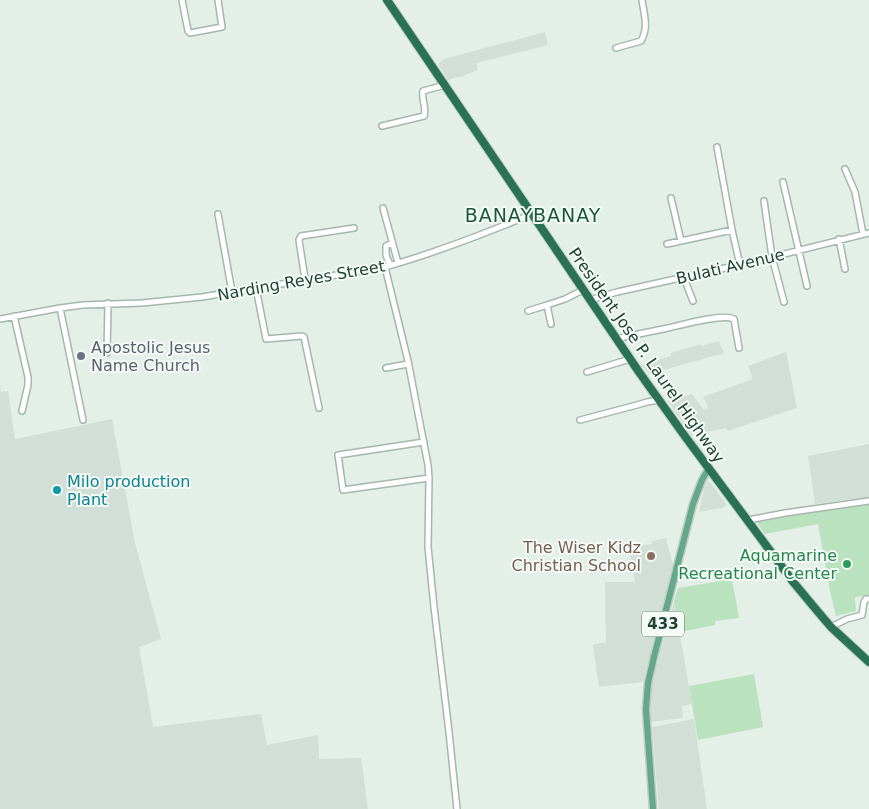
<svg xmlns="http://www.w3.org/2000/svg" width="869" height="809" font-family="'DejaVu Sans',sans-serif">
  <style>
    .built { fill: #d1dfd6 }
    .green { fill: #bae2be }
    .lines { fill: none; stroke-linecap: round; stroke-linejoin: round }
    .minor-casing { stroke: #a5b8ad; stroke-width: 8 }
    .major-casing { stroke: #c1cac6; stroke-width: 9 }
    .highway-casing { stroke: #c1cac6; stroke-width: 10 }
    .minor { stroke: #fff; stroke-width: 5 }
    .major { stroke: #63a88a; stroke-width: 6 }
    .highway { stroke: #297256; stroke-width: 8 }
    .worship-dot { fill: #6b7280; stroke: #f4faf6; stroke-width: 2 }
    .culture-dot { fill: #0f9aa8; stroke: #f4faf6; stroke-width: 2 }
    .education-dot { fill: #8d6e63; stroke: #f4faf6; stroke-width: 2 }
    .leisure-dot { fill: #2e9e5b; stroke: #f4faf6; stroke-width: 2 }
    .labels { text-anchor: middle; stroke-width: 4; stroke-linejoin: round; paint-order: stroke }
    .shield { fill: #f4faf6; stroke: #60796e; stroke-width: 1 }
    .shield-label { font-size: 15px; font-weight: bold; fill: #214233 }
    .street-label { font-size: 16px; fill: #214233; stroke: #f4faf6 }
    .worship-label { font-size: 16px; fill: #5b616d; stroke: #f4faf6; text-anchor: start }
    .culture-label { font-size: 16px; fill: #0d838f; stroke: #f4faf6; text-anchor: start }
    .education-label { font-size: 16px; fill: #785e54; stroke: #f4faf6; text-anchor: end }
    .leisure-label { font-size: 16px; fill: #27864d; stroke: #f4faf6; text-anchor: end }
    .quarter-label { font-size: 19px; letter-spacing: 1px; fill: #1a573d; stroke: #f4faf6 }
  </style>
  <rect width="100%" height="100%" fill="#e3efe7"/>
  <path class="built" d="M545 32 548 45 476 63 478 70 458 78 457 77 448 80 438 64 444 59Z
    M719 341 724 353 649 374 642 365 671 356V353L701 344 702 346Z
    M786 352 797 408 728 431 726 428 691 435 668 401 692 394 704 410 708 407 703 397 753 379 748 366Z
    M0 386 1 392 8 391 15 439 112 419 135 543 161 639 139 647 153 727 261 714 267 745 318 735 319 759 361 758 368 809H0Z
    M869 444V497L815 504 808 456Z
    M707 481 710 482 727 505 722 508 699 512 705 485Z
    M666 538 673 565 643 682 599 687 593 645 606 642 605 582H635L629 548 652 544V541Z
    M674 601 692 704 682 706 683 718 651 722 650 705 652 683Z
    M694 719 707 809H659L652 727Z"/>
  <path class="green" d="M869 502V595L855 597 856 611 836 616 831 595 818 524 765 534 755 520Z
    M732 579 739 618 715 621V625L680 632 674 601 678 588Z
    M754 674 763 727 698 740 689 686Z"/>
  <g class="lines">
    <g class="minor-casing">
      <path id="minor" d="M182 0 188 31 190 33 222 27 218 0
        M616 48 641 41C649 27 644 15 642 0
        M382 126 424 116C427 108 421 99 423 91L445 85
        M717 147 732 230 740 265
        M845 169 855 192 863 234
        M783 182 807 286
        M671 198 681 241
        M764 201 772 257 784 302
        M383 208 398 263
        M218 214 232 292
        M839 239 845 269
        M667 244 732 230
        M390 265 386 255V246L392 243
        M385 267 408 361 428 465 429 478 428 547 434 607 449 732 457 809
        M684 278 693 301
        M305 279 299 240 301 236 354 228
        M256 288 266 339 302 336 304 337 319 408
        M590 300 617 292 752 262 869 233
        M60 308 83 420
        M528 311 547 305
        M14 316 28 377V385L22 411
        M0 319 60 308 83 305 142 303 202 297 385 267C435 253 484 234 532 214
        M551 324 547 305 565 299 583 290
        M617 339 624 337C639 334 653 331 668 328 682 325 723 313 734 319L739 348
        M107 353 108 303
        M386 368 408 364
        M587 372 630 359
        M580 420 637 405 647 402 659 400
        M424 442 338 455 343 490 429 478
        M748 520 785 513 869 501
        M831 627 847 619 862 615 864 602 866 599H869"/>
    </g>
    <g class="major-casing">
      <path id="major" d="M653 809 647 724 646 709 648 683 654 657 693 504 702 480 709 468"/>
    </g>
    <g class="highway-casing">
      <path id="highway" d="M387 0 639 372 684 435 794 583 819 613 831 627 869 662"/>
    </g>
    <use href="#minor" class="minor"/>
    <use href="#major" class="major"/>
    <use href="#highway" class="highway"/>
  </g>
  <circle class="worship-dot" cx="81" cy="356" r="5"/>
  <circle class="culture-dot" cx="57" cy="490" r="5"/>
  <circle class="education-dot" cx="651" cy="556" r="5"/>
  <circle class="leisure-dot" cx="847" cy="564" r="5"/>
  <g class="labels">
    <rect class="shield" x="642" y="611.5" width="42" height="25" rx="4"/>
    <g class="shield-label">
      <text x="663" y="629">433</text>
    </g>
    <g class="street-label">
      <text transform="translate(730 266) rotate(-13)" y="6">Bulati Avenue</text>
      <text transform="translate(301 280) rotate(-10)" y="6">Narding Reyes Street</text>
      <text transform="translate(647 355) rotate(55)" y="6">President Jose P. Laurel Highway</text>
    </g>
    <g class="worship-label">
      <text x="91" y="353">Apostolic Jesus<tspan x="91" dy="18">Name Church</tspan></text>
    </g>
    <g class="culture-label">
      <text x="67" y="487">Milo production<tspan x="67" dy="18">Plant</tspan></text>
    </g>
    <g class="education-label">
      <text x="641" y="553">The Wiser Kidz<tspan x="641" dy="18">Christian School</tspan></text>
    </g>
    <g class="leisure-label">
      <text x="837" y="561">Aquamarine<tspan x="837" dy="18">Recreational Center</tspan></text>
    </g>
    <g class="quarter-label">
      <text x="533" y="222">BANAYBANAY</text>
    </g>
  </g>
</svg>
